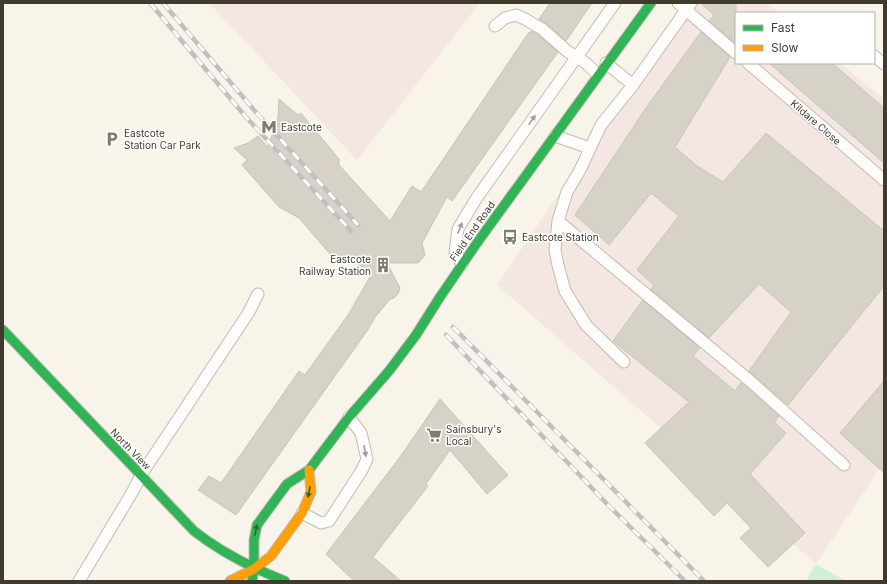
<svg xmlns="http://www.w3.org/2000/svg" width="887" height="584" font-family="Inter,sans-serif">
  <style>
    .industrial { fill: #f4e6e0 }
    .green { fill: #d1efd6 }
    .building { fill: #d7d2c8; stroke: #c9c4ba }
    .lines { fill: none; stroke-linecap: round; stroke-linejoin: round }
    .lane-casing { stroke: #c1bcb2; stroke-width: 13 }
    .fast-casing { stroke: #c1bcb2; stroke-width: 11 }
    .slow-casing { stroke: #c1bcb2; stroke-width: 11 }
    .lane { stroke: #fefdfc; stroke-width: 11 }
    .fast { stroke: #30b455; stroke-width: 9 }
    .slow { stroke: #ff9f0a; stroke-width: 9 }
    .rail-casing { stroke: #c2c0be; stroke-width: 4.5 }
    .rail { stroke: #fff; stroke-width: 3; stroke-dasharray: 9; stroke-linecap: butt }
    .fast-bridge-casing { stroke: #c1bcb2; stroke-width: 11; stroke-linecap: butt }
    .fast-bridge { stroke: #30b455; stroke-width: 9 }
    .oneway { fill: #a09c96 }
    .oneway2 { fill: #3c5f3a }
    .labels { text-anchor: middle; stroke-width: 3; stroke-linejoin: round; paint-order: stroke }
    .street-label { font-size: 10px; fill: #413b2f; stroke: #fff }
    .poi-label { font-size: 10px; fill: #413b2f; stroke: #fff; text-anchor: start }
  </style>
  <rect width="100%" height="100%" fill="#f9f4ea"/>
  <path class="industrial" d="M209 3H480L357 160Z
    M696 3H767L779 13H736V63H840L884 99V462L816 564 497 285 590 148Z"/>
  <path class="green" d="M816 564 846 581H806Z"/>
  <path class="building" d="M550 3H592L566 41 547 24 539 19Z
    M701 3H736V44L709 21 714 15Z
    M531 31 538 35 558 52 452 201 447 197 422 243 425 255 422 259 418 263H387L400 288 398 294 394 298 390 299 376 316 367 331 236 515 198 490 209 476 221 483 299 371 305 375 348 315 371 275 350 257 336 261 299 218 279 207 263 189 242 165 247 160 234 148 248 143 258 136 268 147 278 117 279 99 298 115 301 113 339 159V165L390 221 412 186 421 192 529 32 530 33Z
    M701 32 730 57 675 147 697 166 723 182 766 133 884 231V286L788 405 749 371 791 312 759 284 709 338 651 289 654 285 637 270 679 216 651 193 609 245 575 215 646 108Z
    M769 63H832L884 108V163Z
    M643 300 700 348 693 356 735 391 741 383 779 416 774 422 786 433 750 474 805 533 768 567 740 538 751 528 727 503 714 516 645 443 689 402 613 341Z
    M884 381V473L840 433Z
    M440 399 508 475 487 494 450 450 426 484 428 486 373 557 401 581H354L326 554 400 457Z"/>
  <g class="lines">
    <g class="lane-casing">
      <path id="lane" d="M678 3 736 53
        M495 26 505 18 516 15 525 19 542 29 567 51 586 63 598 75
        M874 56 884 64
        M606 63 633 85
        M748 63 884 180
        M555 136 590 148
        M558 221 749 380 844 465
        M462 264 455 253 458 229 476 199 615 3
        M624 362 586 325 565 291 558 265 555 250 558 221 567 192 580 170 601 125 633 85 691 3
        M302 513 321 523 329 521 362 470 367 459 361 433 349 417
        M79 581 133 491 141 475 249 312 258 294"/>
    </g>
    <g class="fast-casing">
      <path id="fast" d="M440 297 479 240 651 3
        M3 330 194 531C222 553 252 568 285 581
        M252 581 254 569V540L257 525 287 484 309 470 349 417 389 371 416 335"/>
    </g>
    <g class="slow-casing">
      <path id="slow" d="M230 581 254 569 271 556 302 513 311 492 309 470"/>
    </g>
    <use href="#lane" class="lane"/>
    <use href="#fast" class="fast"/>
    <use href="#slow" class="slow"/>
    <g class="rail-casing">
      <path id="rail" d="M150 3 245 116 351 231
        M163 3 254 110 358 225
        M453 327 704 581
        M446 335 610 507 685 581"/>
    </g>
    <use href="#rail" class="rail"/>
    <g class="fast-bridge-casing">
      <path id="fast-bridge" d="M416 335 440 297"/>
    </g>
    <use href="#fast-bridge" class="fast-bridge"/>
  </g>
  <defs><path id="oneway-solid" d="M-6-.8H1V-3.2L6.5 0L1 3.2V.8H-6Z"/></defs>
  <g class="oneway">
    <use href="#oneway-solid" transform="translate(532 120) rotate(-55)"/>
    <use href="#oneway-solid" transform="translate(460 228) rotate(-68)"/>
    <use href="#oneway-solid" transform="translate(365 451) rotate(80)"/>
  </g>
  <g class="oneway2">
    <use href="#oneway-solid" transform="translate(309 492) rotate(102)"/>
    <use href="#oneway-solid" transform="translate(256 530) rotate(-78)"/>
  </g>
  <defs>
    <g id="metro-bare" transform="scale(1.2)"><path d="M-5.5 5V-5H-3L0 0L3-5H5.5V5H3V-.5L0 4L-3-.5V5Z" fill="#817c70" stroke="#fff" stroke-width="2.5" paint-order="stroke"/></g>
    <g id="parking-bare" transform="scale(1.2)"><path d="M-3.5-5.5H1a3.5 3.5 0 0 1 0 7H-1V5.5H-3.5ZM-1-3.4V-.6H.8a1.4 1.4 0 0 0 0-2.8Z" fill="#817c70" stroke="#fff" stroke-width="2.5" paint-order="stroke"/></g>
    <g id="bus-bare" transform="scale(1.2)"><path d="M-5-6H5V4H4V6H2V4H-2V6H-4V4H-5ZM-3.5-4V0h7V-4ZM-3.5 1.2v1.5H-2V1.2ZM2 1.2v1.5H3.5V1.2Z" fill="#817c70" stroke="#fff" stroke-width="2.5" paint-order="stroke"/></g>
    <g id="building-bare" transform="scale(1.2)"><path d="M-4-6H4V6H1V3H-1V6H-4ZM-2.5-4.3h1.7v1.8h-1.7ZM.8-4.3h1.7v1.8H.8ZM-2.5-1h1.7V.8h-1.7ZM.8-1h1.7V.8H.8Z" fill="#817c70" stroke="#fff" stroke-width="2.5" paint-order="stroke"/></g>
    <g id="supermarket-bare" transform="scale(1.2)"><path d="M-6-5.5h2.5l.6 2H6L4.5 2H-2.5L-4.4-4H-6ZM-1.5 3.2a1.3 1.3 0 1 0 .1 0ZM3 3.2a1.3 1.3 0 1 0 .1 0Z" fill="#817c70" stroke="#fff" stroke-width="2.5" paint-order="stroke"/></g>
  </defs>
  <g fill-rule="evenodd">
    <use href="#metro-bare" x="269" y="127"/>
    <use href="#parking-bare" x="112" y="139"/>
    <use href="#bus-bare" x="510" y="237"/>
    <use href="#building-bare" x="383" y="265"/>
    <use href="#supermarket-bare" x="434" y="435"/>
  </g>
  <g class="labels">
    <g class="street-label">
      <text transform="translate(816 122) rotate(41)" y="4">Kildare Close</text>
      <text transform="translate(472 231) rotate(-55)" y="4">Field End Road</text>
      <text transform="translate(131 449) rotate(46)" y="4">North View</text>
    </g>
    <g class="poi-label">
      <text x="281" y="131">Eastcote</text>
      <text x="124" y="137">Eastcote<tspan x="124" dy="12">Station Car Park</tspan></text>
      <text x="522" y="241">Eastcote Station</text>
      <text x="371" y="263" text-anchor="end">Eastcote<tspan x="371" dy="12">Railway Station</tspan></text>
      <text x="446" y="433">Sainsbury's<tspan x="446" dy="12">Local</tspan></text>
    </g>
  </g>
  <rect width="887" height="584" fill="none" stroke="#413b2f" stroke-width="8"/>
  <rect x="735" y="12" width="140" height="52" fill="#ffffff" stroke="#b3b1ac"/>
  <rect x="743" y="25" width="20" height="6" fill="#30b455" stroke="#b3b1ac"/>
  <text x="771" y="32" font-size="12" fill="#413b2f">Fast</text>
  <rect x="743" y="45" width="20" height="6" fill="#ff9f0a" stroke="#b3b1ac"/>
  <text x="771" y="52" font-size="12" fill="#413b2f">Slow</text>
</svg>
